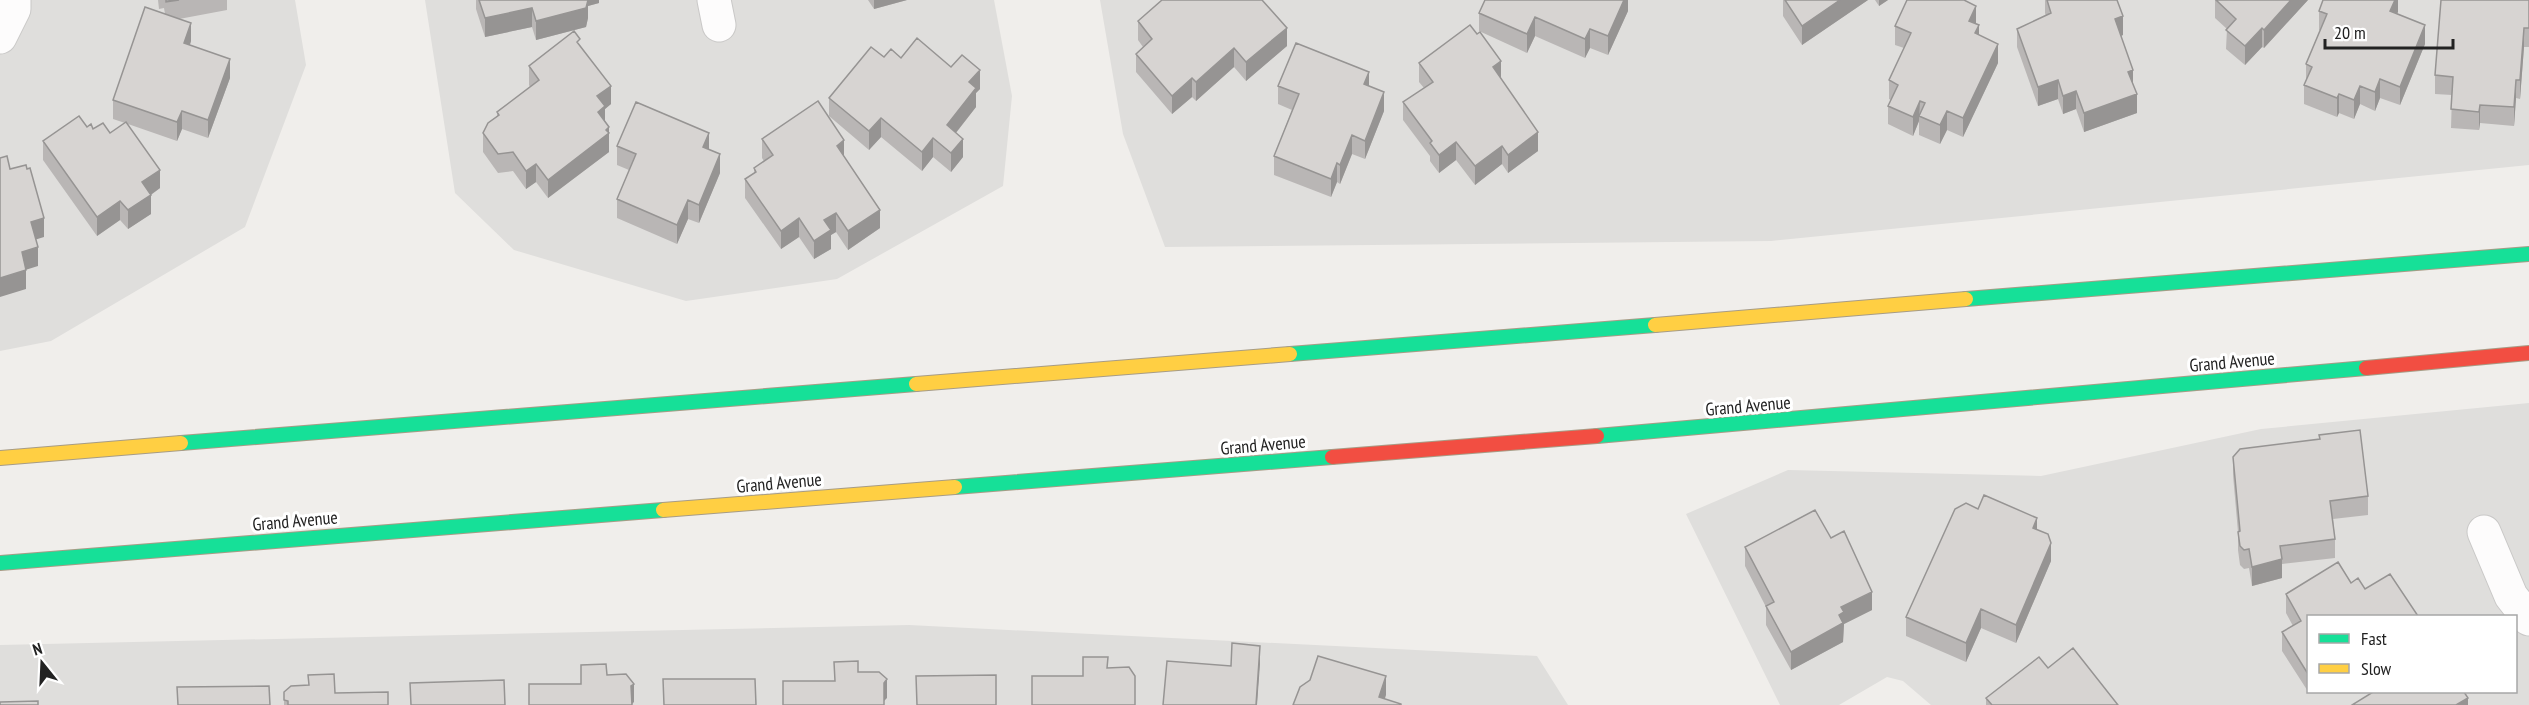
<svg xmlns="http://www.w3.org/2000/svg" width="2529" height="705" font-family="'PT Sans Narrow',sans-serif">
  <style>
    .residential { fill: #dfdedc; fill-rule: evenodd }
    .lines { fill: none; stroke-linecap: round; stroke-linejoin: round }
    .street-casing { stroke: #c9c8c7; stroke-width: 35 }
    .fast-casing { stroke: #a79c86; stroke-width: 16 }
    .slow-casing { stroke: #a79c86; stroke-width: 16 }
    .jam-casing { stroke: #a79c86; stroke-width: 16 }
    .street { stroke: #fdfcfc; stroke-width: 33 }
    .fast { stroke: #16e098; stroke-width: 14 }
    .slow { stroke: #ffcf43; stroke-width: 14 }
    .jam { stroke: #f24e42; stroke-width: 14 }
    .wall { fill: #b9b6b5 }
    .shaded-wall { fill: #969493 }
    .building { fill: #d7d4d2; stroke: #969493; stroke-width: 1.5 }
    .labels { text-anchor: middle; stroke-width: 6; stroke-linejoin: round; paint-order: stroke }
    .street-label { font-size: 18px; fill: #222; stroke: #fff }
  </style>
  <rect width="100%" height="100%" fill="#f0eeeb"/>
  <path class="residential" d="M0 0H295L306 65 245 227 51 341 0 351Z
    M425 0H994L1012 96 1003 186 837 279 686 301 514 250 455 193Z
    M1100 0H2529V165L1771 241 1165 247 1123 134Z
    M2529 403V705H1931L1903 681 1887 677 1839 705H1780L1686 514 1788 470 2041 476 2261 429ZM2308 616H2516V692H2308Z
    M909 625 1537 656 1568 705H0V645Z"/>
  <g class="lines">
    <g class="street-casing">
      <path id="street" d="M714 0 719 25
        M0 37 14 9V0
        M2484 532 2511 596 2529 619"/>
    </g>
    <g class="fast-casing">
      <path id="fast" d="M1966 299 2529 254
        M1290 354 1655 325
        M1597 436 2366 368
        M181 443 916 384
        M955 487 1332 457
        M0 563 663 510"/>
    </g>
    <g class="slow-casing">
      <path id="slow" d="M1655 325 1966 299
        M916 384 1290 354
        M0 458 181 443
        M663 510 955 487"/>
    </g>
    <g class="jam-casing">
      <path id="jam" d="M2366 368 2529 353
        M1332 457 1597 436"/>
    </g>
    <use href="#street" class="street"/>
    <use href="#fast" class="fast"/>
    <use href="#slow" class="slow"/>
    <use href="#jam" class="jam"/>
  </g>
  <path class="wall" d="M158 0H227V10L179 19 191 41 190 45 230 78 208 138 182 129 177 141 128 124 160 188 151 195V214L128 229 120 220 97 236 43 160V141L87 127 110 133 125 123 113 119V100L165 14 164 8 159 9Z
    M476 0H599V3L588 6V18L586 27 536 40 532 27 485 37 476 9Z
    M868 0H907L874 9Z
    M1628 0V11L1608 55 1590 48 1585 58 1535 36 1527 53 1479 31V13Z
    M1783 0H1868L1802 45 1783 16Z
    M1875 0H1888L1879 6Z
    M2045 0H2117L2123 35 2121 36 2133 85 2137 113 2084 132 2076 109 2063 114 2058 99 2038 106 2017 47V29L2046 16 2045 13Z
    M2215 0H2308L2264 48 2262 47 2245 65 2226 49 2227 29 2215 18Z
    M2398 0 2397 14 2425 44 2400 105 2380 98 2375 111 2360 104 2354 119 2339 113 2337 117 2304 104V85L2306 80V64L2320 30H2319V11Z
    M2529 0V47H2524L2520 99 2516 98 2514 126 2480 123 2479 130 2451 128 2452 95 2435 94V75Z
    M1138 21 1287 46 1246 81 1234 67 1196 101 1192 97 1172 114 1136 72V54L1143 47 1138 40Z
    M1976 24 1979 35 1998 63 1963 137 1947 130 1940 144 1919 135V121L1913 136 1888 124V106L1891 100 1889 99V80L1904 48 1895 45V26Z
    M580 46 611 104 605 109V121L609 127V152L548 198 536 182 526 189 513 171 498 173 483 152V133L497 116V112L530 87 529 85V66Z
    M884 57 951 67 980 89 976 93V107L956 133 963 157 951 172 933 157 922 171 881 137 869 150 829 116V98Z
    M1419 63 1501 79 1538 151 1508 173 1502 164 1475 185 1456 160 1439 173 1430 161V156L1403 120V102L1424 88 1419 82Z
    M1278 86H1369L1384 111 1365 159 1352 154 1340 184 1337 182 1331 197 1274 175V156L1292 110 1278 104Z
    M762 139 844 157 880 228 848 250 836 232 831 235V249L814 259 799 237 781 249 745 198V179L754 173V168L764 161 762 158Z
    M617 146 709 149 720 173 699 223 688 219 677 244 617 218V199L629 170 617 165Z
    M2319 435 2368 496V515L2333 519 2335 539V558L2282 564V578L2252 586 2249 568 2244 569 2240 565 2238 550V532L2233 475V457L2319 439Z
    M1978 509 2037 529 2051 561 2016 643 1981 628 1966 662 1906 636V617Z
    M1745 547 1872 610 1844 624 1843 642 1791 670 1766 625V607L1745 566Z
    M2351 583 2365 589 2308 616V692H2312L2309 693 2282 651V632L2293 626 2286 613V594Z
    M2048 668 2118 705H1986V698Z
    M284 692 335 693 388 705H284Z"/>
  <path class="shaded-wall" d="M585 0H599V3L588 6V18L586 27 536 40V21Z
    M874 0H907L874 9Z
    M1624 0H1628V11L1608 55V36Z
    M1840 0H1868L1802 45V26Z
    M1879 0H1888L1879 6Z
    M2291 0H2308L2264 48V30Z
    M2395 0H2398V12L2390 30V11Z
    M1976 6V24L1969 21Z
    M532 8V27L485 37V18Z
    M2123 16V35L2115 38V19Z
    M1535 17V36L1527 53V34Z
    M191 23V41L184 62V43Z
    M1979 25V44L1975 33Z
    M2425 25V44L2400 105V87Z
    M1287 28V46L1246 81V62Z
    M2262 28V47L2245 65V46Z
    M2524 28V47L2520 99V80Z
    M1590 29V48L1585 58V39Z
    M1998 44V63L1963 137V118Z
    M1234 48V67L1196 101V82Z
    M230 59V78L208 138V120Z
    M1501 61V80L1493 67Z
    M980 70V89L976 93V107L947 144V125L969 82Z
    M2133 70V89L2128 72Z
    M1369 72V90L1364 84Z
    M1192 78V97L1172 114V96Z
    M2380 79V98L2375 111V92Z
    M2058 80V99L2038 106V87Z
    M2516 80V98L2514 126V107Z
    M611 86V104L605 109V125L598 131 597 96Z
    M2360 86V104L2354 119V100Z
    M2076 91V109L2063 114V96Z
    M1384 92V111L1365 159V141Z
    M2137 94V113L2084 132V113Z
    M2339 94V113L2337 117V98Z
    M1920 101 1919 121 1913 136V117Z
    M2480 105V123L2479 130V112Z
    M182 111V129L177 141V122Z
    M1947 111V130L1940 144V125Z
    M881 118V137L869 150V131Z
    M609 127V152L548 198V180Z
    M1538 132V151L1508 173V155Z
    M709 133V152L703 147Z
    M1352 135V154L1340 184V165Z
    M933 138V157L922 171V152Z
    M963 139V157L951 172V153Z
    M844 140V159L837 146Z
    M1456 142V160L1439 173V155Z
    M1502 146V164L1475 185V166Z
    M720 154V173L699 223V205Z
    M1337 163V182L1331 197V179Z
    M536 164V182L526 189V171Z
    M160 170V188L142 201V182Z
    M151 195V214L128 229V210Z
    M688 200V219L677 244V225Z
    M120 201V220L97 236V217Z
    M880 210V228L848 250V231Z
    M836 213V232L831 235V249L814 259V241L824 220Z
    M44 218V237L31 241V222Z
    M799 218V237L781 249V231Z
    M38 247V266L22 271V252Z
    M26 270V289L0 297V278Z
    M2037 518V537L2033 528Z
    M2051 543V561L2016 643V625Z
    M2282 559V578L2252 586V567Z
    M1872 592V610L1844 624 1843 642 1791 670V652L1839 615 1841 607Z
    M1981 609V628L1966 662V643Z
    M1260 646V664L1257 705H1256Z
    M1386 676V695L1383 705 1379 697Z
    M887 679V698L884 701V683Z
    M634 684V702L631 705V686Z
    M2468 698V705H2456Z"/>
  <path class="building" d="M166 0H179L166 2Z
    M479 0H588L586 8 536 21 532 8 485 18Z
    M1162 0H1262L1287 28 1246 62 1234 48 1196 82 1192 78 1172 96 1136 54 1152 39 1138 21Z
    M1485 0H1624L1608 36 1590 29 1585 39 1535 17 1527 34 1479 13Z
    M1785 0H1840L1802 26Z
    M1907 0H1964L1976 6 1969 21 1979 25 1975 33 1998 44 1963 118 1947 111 1940 125 1919 116 1925 103 1920 101 1913 117 1888 106 1898 85 1889 80 1911 33 1895 26Z
    M2047 0H2117L2123 16 2115 19 2133 70 2128 72 2137 94 2084 113 2076 91 2063 96 2058 80 2038 87 2017 29 2051 13Z
    M2216 0H2291L2264 30 2262 28 2245 46 2226 30 2236 19Z
    M2323 0H2395L2390 11 2425 25 2400 87 2380 79 2375 92 2360 86 2354 100 2339 94 2337 98 2304 85 2312 67 2306 64 2327 14 2319 11Z
    M2441 0H2529V28H2524L2520 80H2516L2514 107 2480 105 2479 112 2451 109 2453 77 2435 75Z
    M145 7 191 23 184 43 230 59 208 120 182 111 177 122 113 100Z
    M1470 25 1477 34 1480 32 1501 61 1493 67 1538 132 1508 155 1502 146 1475 166 1456 142 1439 155 1430 143 1432 141 1403 102 1433 82 1419 63Z
    M574 31 580 39 577 42 611 86 597 96 605 106 598 112 609 127 606 130 609 133 548 180 536 164 526 171 513 152 498 154 483 133 488 123 499 115 497 112 539 80 529 66Z
    M917 38 951 67 962 55 980 70 969 82 976 88 947 125 963 139 951 153 933 138 922 152 881 118 869 131 829 98 871 47 884 57 891 49 901 58Z
    M1296 43 1369 72 1364 84 1384 92 1365 141 1352 135 1340 165 1337 163 1331 179 1274 156 1299 94 1278 86Z
    M818 101 844 140 837 146 880 210 848 231 836 213 824 220 831 230 814 241 799 218 781 231 745 179 756 172 754 168 773 155 762 139Z
    M636 102 709 133 703 147 720 154 699 205 688 200 677 225 617 199 636 154 617 146Z
    M79 116 87 127 91 124 93 129 103 123 110 133 126 122 160 170 142 182 151 195 128 210 120 201 97 217 43 141Z
    M7 156 10 169 26 165 27 169 30 168 44 218 31 222 38 247 22 252 26 270 0 278V158Z
    M2360 430 2368 496 2330 501 2335 539 2280 546 2282 559 2252 567 2249 549 2244 550 2240 546 2238 532 2240 531 2233 457 2240 449 2320 439 2319 435Z
    M1984 495 2037 518 2033 528 2048 534 2051 543 2016 625 1981 609 1966 643 1906 617 1955 509 1966 503 1978 509Z
    M1815 510 1831 538 1844 531 1872 592 1841 607 1844 612 1839 615 1843 623 1791 652 1766 606 1774 602 1745 547Z
    M2338 562 2351 583 2358 578 2365 589 2390 574 2418 616H2308V674L2282 632 2301 621 2286 594Z
    M1232 643 1260 646 1256 705H1163L1167 661 1231 666Z
    M2073 648 2118 705H1992L1986 698 2039 657 2048 668Z
    M1318 656 1386 676 1379 697 1401 704V705H1293L1300 687 1310 680Z
    M1083 657H1108L1107 668 1129 667 1135 676V705H1032V676H1083Z
    M858 661V672H879L887 679 884 683V705H783V681H835L834 662Z
    M606 664 607 675 626 674 634 684 631 686 632 705H529V684H581V665Z
    M334 674 335 693 388 692V705H288V701L284 700V692L291 686 309 685 308 675Z
    M996 675V705H917L916 676Z
    M663 679H755L756 705H664Z
    M504 680 505 705H411L410 683Z
    M269 686 270 705H178L177 687Z
    M2373 692H2464L2468 698 2456 705H2352Z
    M38 701V705H0V702Z"/>
  <g class="labels">
    <g class="street-label">
      <text transform="translate(2232 362) rotate(-5)" y="6">Grand Avenue</text>
      <text transform="translate(1748 406) rotate(-5)" y="6">Grand Avenue</text>
      <text transform="translate(1263 445) rotate(-5)" y="6">Grand Avenue</text>
      <text transform="translate(779 483) rotate(-5)" y="6">Grand Avenue</text>
      <text transform="translate(295 521) rotate(-5)" y="6">Grand Avenue</text>
    </g>
  </g>
  <rect x="2307" y="615" width="210" height="78" fill="#ffffff" stroke="#a7a7a7" stroke-width="1.5"/>
  <rect x="2319" y="634" width="30" height="9" fill="#16e098" stroke="#a7a7a7" stroke-width="1.5"/>
  <text x="2361" y="645" font-size="18" fill="#222222">Fast</text>
  <rect x="2319" y="664" width="30" height="9" fill="#ffcf43" stroke="#a7a7a7" stroke-width="1.5"/>
  <text x="2361" y="675" font-size="18" fill="#222222">Slow</text>
  <g transform="translate(42 663) rotate(342)" stroke="#ffffff" stroke-width="4.5" paint-order="stroke">
  <path d="M0-4.5L10 22L0 15L-10 22Z" fill="#222222"/>
  <text y="-9" font-size="16" font-weight="bold" text-anchor="middle" fill="#222222">N</text>
  </g>
  <path d="M2325 39v9h128v-9" fill="none" stroke="#222222" stroke-width="3"/>
  <text x="2334" y="39" font-size="18" fill="#222222" stroke="#ffffff" stroke-width="4.5" paint-order="stroke">20 m</text>
</svg>
